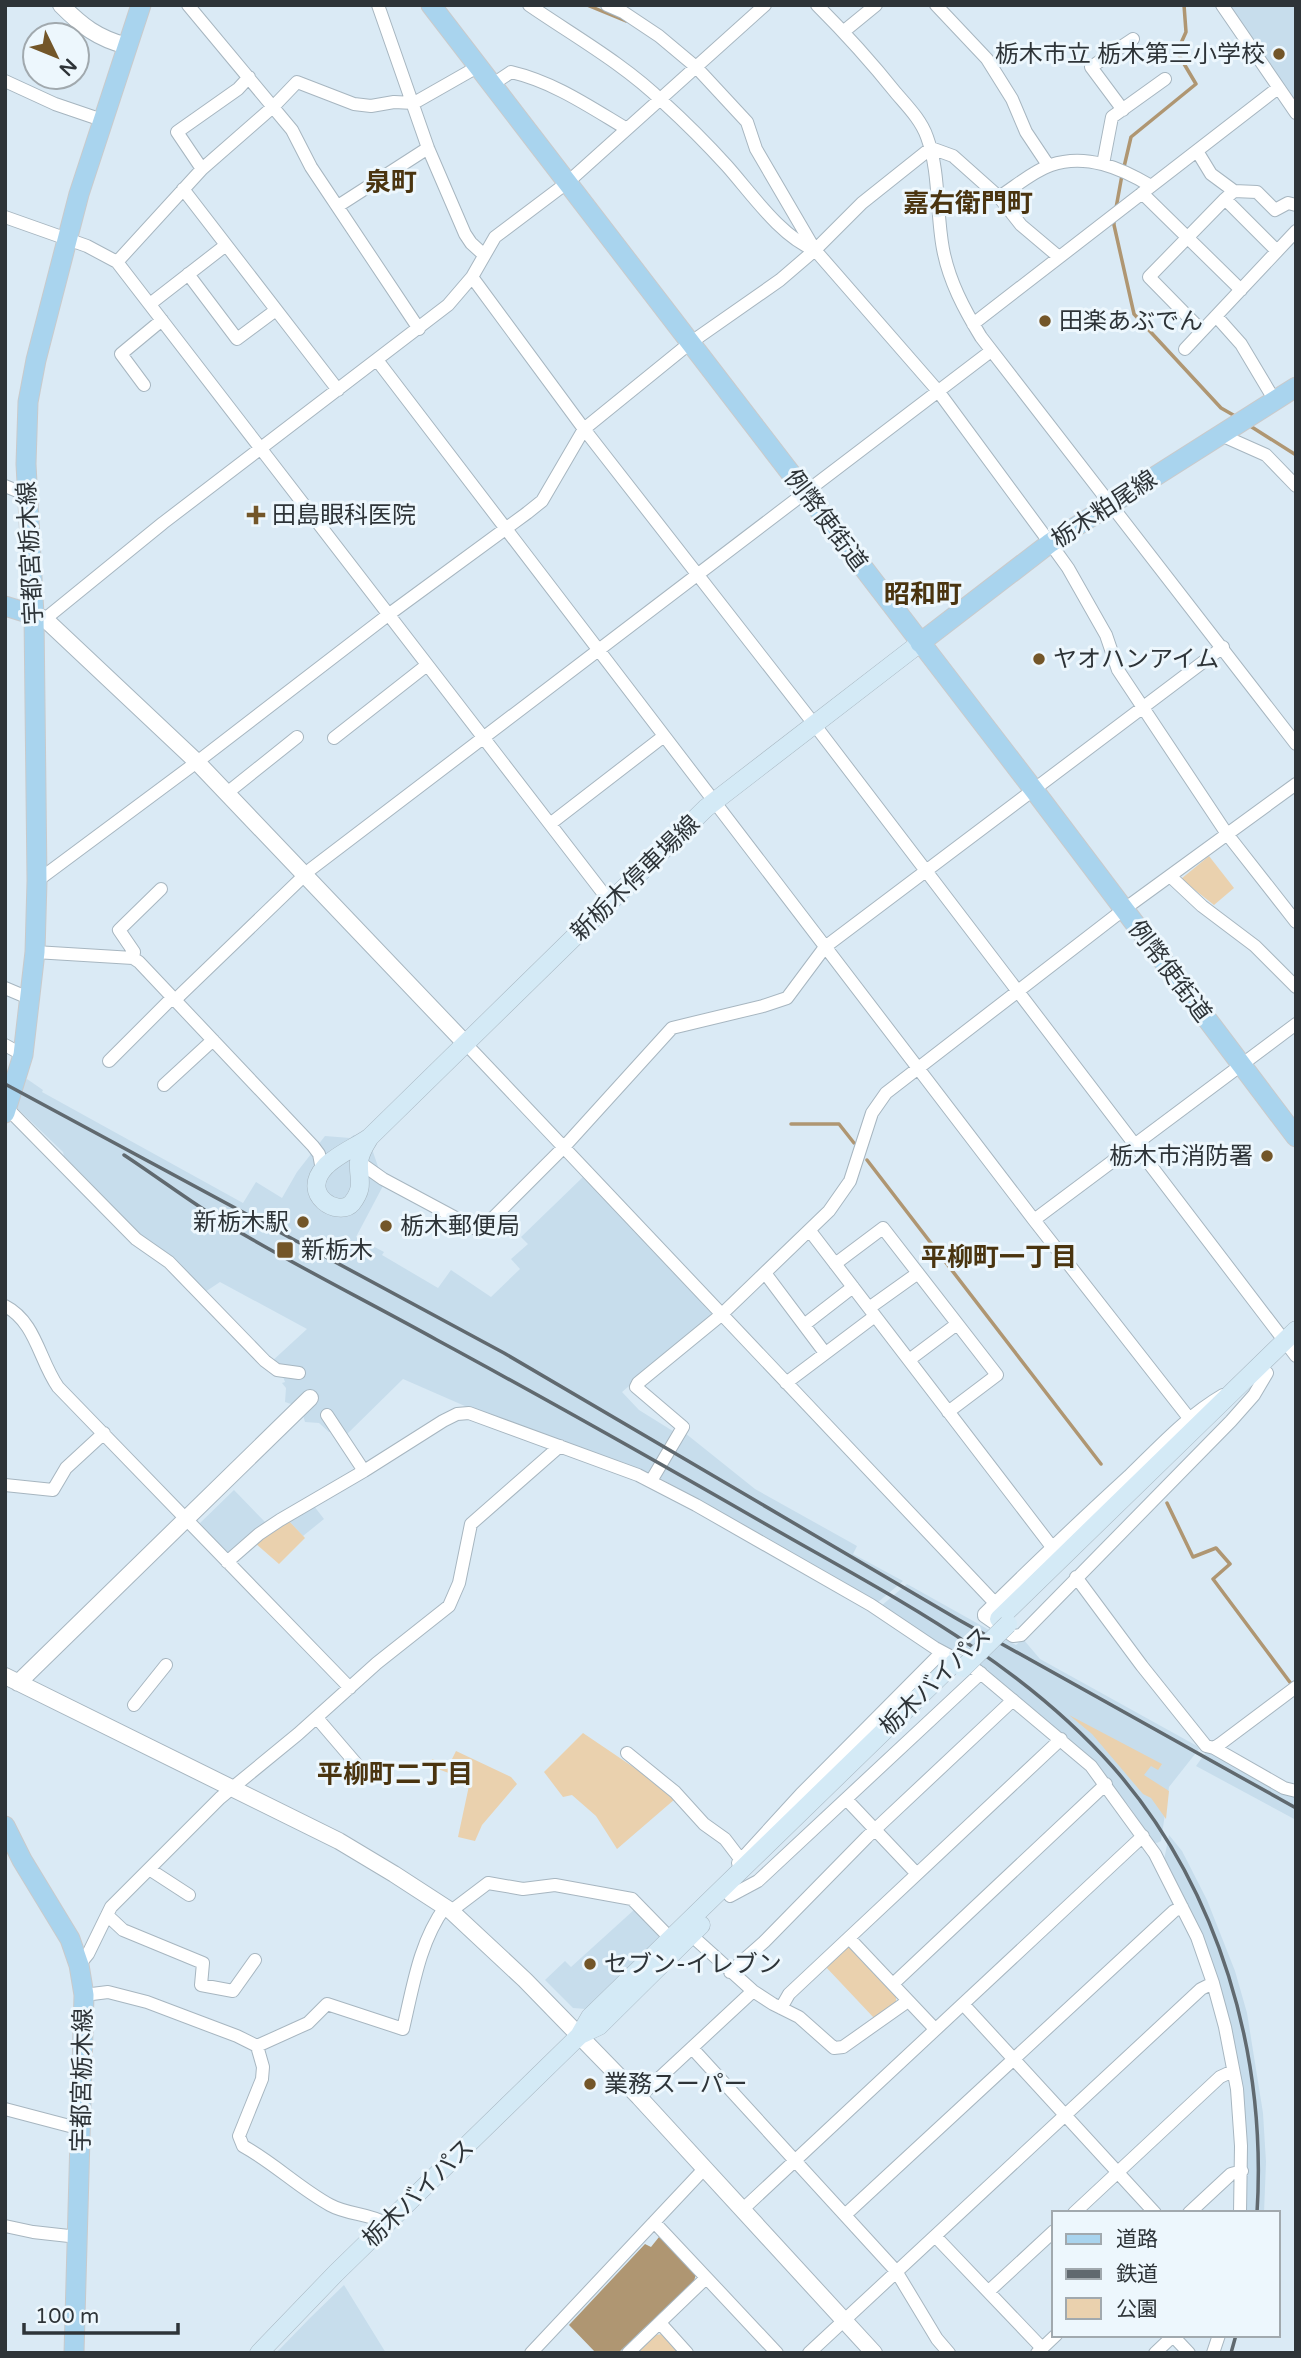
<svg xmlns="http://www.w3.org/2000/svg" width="1301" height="2358" font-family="'Varela Round','Noto Sans JP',sans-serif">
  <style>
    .built { fill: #c7ddec }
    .green { fill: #ead1ae }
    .water { fill: #af9672 }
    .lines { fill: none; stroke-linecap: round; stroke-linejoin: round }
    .stream { stroke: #af9672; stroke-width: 3.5 }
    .minor-casing { stroke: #a7b6c0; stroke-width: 14 }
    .tertiary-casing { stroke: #a7b6c0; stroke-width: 18 }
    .secondary-casing { stroke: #a7b6c0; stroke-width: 19 }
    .primary-casing { stroke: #c9cacb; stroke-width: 21 }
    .minor { stroke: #fff; stroke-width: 12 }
    .tertiary { stroke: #fff; stroke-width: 16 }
    .secondary { stroke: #d4eaf6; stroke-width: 18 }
    .primary { stroke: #a9d4ee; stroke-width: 19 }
    .rail { stroke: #60696f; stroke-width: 3.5 }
    .secondary-bridge-casing { stroke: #a7b6c0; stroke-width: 19; stroke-linecap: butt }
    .secondary-bridge { stroke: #d4eaf6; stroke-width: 18 }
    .poi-dot { fill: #735629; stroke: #edf7fd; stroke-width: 2.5 }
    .labels { text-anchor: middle; stroke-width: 6; stroke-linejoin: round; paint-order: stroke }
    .poi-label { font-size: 24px; fill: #2e3438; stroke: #edf7fd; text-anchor: start }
    .street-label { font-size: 24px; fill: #2e3438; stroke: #edf7fd }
    .neighbourhood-label { font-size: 26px; font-weight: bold; fill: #4a340f; stroke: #edf7fd }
  </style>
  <rect width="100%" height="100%" fill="#daeaf5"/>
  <path class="built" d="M1227 5H1296V103Z
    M27 1079 43 1090 42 1092 243 1203 256 1182 282 1198 297 1172 325 1136 350 1138 354 1135 373 1152 384 1184 356 1237 384 1252 382 1255 438 1288 451 1270 491 1297 520 1269 511 1259 528 1244 521 1237 583 1177 712 1313 709 1318 622 1392 639 1410 676 1433 647 1475 474 1410 403 1379 344 1437 339 1431 329 1432 319 1423 305 1422 303 1415 294 1405 285 1402 286 1388 282 1383 285 1382 279 1366 270 1363 307 1329 220 1282 205 1292 169 1254 142 1236 64 1156 63 1152 14 1105 21 1085Z
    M685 1433 755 1489 857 1546 853 1554 903 1581 877 1603 658 1477Z
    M234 1490 266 1523 230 1554H225L198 1525Z
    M314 1506 324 1519 303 1536 288 1520Z
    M907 1584 1016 1645 1023 1639 1040 1659 1197 1746 1199 1749 1169 1787 1161 1841 1157 1843 1153 1842 1129 1806 1085 1753 980 1667 956 1651 941 1646 881 1606Z
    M1212 1751 1296 1795V1820L1196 1766 1206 1752Z
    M1169 1835 1182 1851 1207 1900 1235 1971 1247 2013 1263 2113 1266 2162 1264 2213H1245L1247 2161 1237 2062 1164 1860Z
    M635 1909 662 1934 586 2009 573 2008 545 1980 565 1961 571 1967Z
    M344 2285 386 2353H276L310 2318Z"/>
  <path class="green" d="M1209 856 1234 888 1214 905 1181 879Z
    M288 1520 305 1538 279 1564 255 1543Z
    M1069 1715 1162 1764 1158 1770 1151 1766 1144 1775 1169 1791 1166 1819 1151 1798 1143 1794 1092 1734Z
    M583 1733 648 1777 675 1799 617 1849 596 1816 572 1795 563 1797 544 1772Z
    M456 1751 511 1777 517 1784 482 1825 475 1841 458 1837 470 1781 430 1766 432 1759 449 1765Z
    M844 1948H853L896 1996V2003L874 2018 825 1966Z
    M663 2334 681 2353H636L655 2335Z"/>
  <path class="water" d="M659 2237 696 2274 694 2281 618 2353H596L569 2325 645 2244 651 2247Z"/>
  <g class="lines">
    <path class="stream" d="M587 5 626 21
      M1124 167 1131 137 1196 84 1177 52 1186 32 1184 5
      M1116 208 1122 175
      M1114 220V225L1134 314 1221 408 1235 416
      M1247 424 1296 455
      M791 1124H839L854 1143
      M867 1160 1101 1464
      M1167 1503 1193 1557 1216 1548 1230 1564 1213 1579 1292 1685"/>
    <g class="minor-casing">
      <path id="minor" d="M188 5 292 130 311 167 419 329
        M378 5 428 148 465 234 471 243 484 255
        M529 5C574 36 624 64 663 102 685 122 707 144 727 166 751 193 781 237 815 250
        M607 5 623 12 659 36 696 67 747 122 756 149 815 250
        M817 5C845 33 872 63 896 93 908 107 921 120 927 137 940 172 936 212 943 249 949 281 964 309 981 337L1296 744
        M936 5 987 59 1012 99 1026 132 1048 165
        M1222 5 1296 113
        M843 32 876 5
        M5 81 55 104 102 120
        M493 84 511 72C554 82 590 107 627 129
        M1123 110 1091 67 1133 39
        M1197 151 1211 174 1234 191
        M1103 164 1112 117 1165 79
        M202 169 177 132 238 89 249 77
        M183 189 338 390
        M1142 193 1241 290
        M999 197C1015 187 1033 171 1051 165 1086 153 1121 168 1151 186
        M1225 199 1234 191 1257 192 1275 210 1288 203 1296 205
        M338 206 428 148
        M5 217 87 246 117 262 610 902
        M815 250 862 203 931 148 953 156 999 197 1021 225 1059 257
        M117 262 202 169 274 106 297 82 354 104 371 106 394 102 414 103 479 66
        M188 274 237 339 276 310
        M472 277 584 429 814 724 1296 1356
        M150 304 226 245
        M1216 316 1241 344 1275 401
        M973 324 1278 88
        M1202 331 1149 277 1225 199 1277 251
        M1185 349 1296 231
        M377 360 1034 1220 1196 1427
        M144 385 121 354 162 320
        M1221 435 1266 455 1296 486
        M5 486 27 495
        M45 619 163 523 448 305 472 277 495 237 568 182 765 5
        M334 738 427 665
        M227 793 297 737
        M550 824 664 736
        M1170 876 1202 906 1255 946 1296 987
        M37 881 197 762 388 615 527 513 542 501 584 429 690 343 780 280 815 250 938 391 1050 543 1068 568 1106 635 1118 670 1227 834 1296 922
        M35 952 133 958 139 962 313 1146 319 1154 322 1170
        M133 958 134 952 119 930 161 889
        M5 988 31 999
        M176 999 311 869 991 351
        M465 1043 995 1603
        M5 1045 23 1055
        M109 1061 173 997
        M164 1085 213 1040
        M5 1106 136 1239 169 1262 265 1361 277 1370 299 1373
        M359 1162 383 1179 480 1231 564 1147 672 1028 763 1006 787 998 825 947 1223 647
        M1034 1220 1296 1024
        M810 1231 1052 1547
        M835 1264 883 1228 997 1375 948 1412
        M765 1273 825 1353
        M5 1306C36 1322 39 1360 58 1387L350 1688
        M869 1308 918 1273
        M804 1325 853 1287
        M909 1360 957 1324
        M786 1383 875 1316
        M1223 1395C1187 1416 1159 1447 1129 1476 1080 1521 1031 1567 984 1614V1616L1013 1636 1021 1635 1231 1421 1254 1395 1267 1373
        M327 1415 364 1471
        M651 1481 683 1427 636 1387 638 1383 721 1315 829 1211 850 1181 872 1113 886 1093 1123 910 1296 784
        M5 1485 53 1490 66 1468 104 1433
        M227 1562 259 1534 280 1520 364 1471 443 1421 457 1414 469 1413 638 1475 696 1505 871 1605 935 1648 978 1671 1091 1766 1155 1854 1197 1937 1213 1983 1225 2027 1237 2089 1241 2146 1240 2213
        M1076 1577 1142 1666 1206 1746 1214 1748 1220 1744 1296 1687
        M134 1705 166 1665
        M317 1718 359 1767
        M1214 1748 1284 1788 1296 1791
        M627 1753 675 1792 704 1824 725 1839 741 1860
        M846 1799 917 1874
        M738 1863 801 1794 942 1652
        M149 1869 189 1895
        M730 1896 758 1881 981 1673
        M451 1911 488 1883 523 1889 555 1885 632 1899 670 1938
        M107 1915 123 1930 203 1963 201 1985 233 1991 255 1960
        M691 1935 753 1991 773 2004 799 2017 834 2048 843 2047 908 2001
        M849 1938 935 2029
        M79 1965 88 1954 111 1907 220 1798 298 1734 377 1663 449 1606 459 1583 471 1524 560 1446
        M730 1972 764 1942 867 1837 1013 1700
        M893 1984 1106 1784
        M84 1995 108 1992 147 2002 237 2036 257 2046 263 2067 262 2079 239 2136 243 2146C274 2163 299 2188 330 2205 348 2215 369 2213 387 2224
        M963 2004 1155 2213
        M781 2008 789 1994 1061 1739
        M257 2046 308 2023 327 2004 403 2029C413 1987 419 1943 445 1907
        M692 2048 896 2271 937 2339 949 2353
        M639 2097 753 1991
        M5 2109 81 2129
        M742 2210 1143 1836
        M1074 2213 1220 2077 1233 2071
        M1189 2213 1231 2174 1242 2171
        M845 2215 1174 1911 1182 1907
        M654 2222 777 2353
        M5 2226 33 2232 78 2237
        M935 2236 1042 2348
        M989 2291 1054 2231
        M660 2323 687 2353
        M1172 2335 1189 2353
        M531 2353 704 2169
        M628 2353 706 2278
        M809 2353 1201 1989 1213 1983
        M1037 2353 1056 2335
        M1155 2353 1173 2336
        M1213 2353 1219 2335"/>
    </g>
    <g class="tertiary-casing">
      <path id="tertiary" d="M61 5C82 26 97 38 127 46
        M34 615 45 619 197 762 465 1043
        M5 1676 339 1841 394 1874 451 1911 525 1980 639 2097 874 2353
        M18 1683 310 1398"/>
    </g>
    <g class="secondary-casing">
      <path id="secondary" d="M370 1137C365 1145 360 1152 359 1162 358 1180 365 1186 352 1203 339 1218 299 1195 325 1167 336 1155 356 1147 370 1137L706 808 920 643
        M999 1619 1296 1330
        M580 2035 599 2026 701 1925
        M259 2353 336 2273 579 2036 590 2017 955 1662"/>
    </g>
    <g class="primary-casing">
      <path id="primary" d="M431 5 1034 790 1296 1137
        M5 606 34 615
        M920 643 1050 543 1296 387
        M5 1113 23 1055 35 952 37 881 34 615 26 464 28 402 36 360 79 194 141 5
        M5 1826 22 1860 70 1939 79 1965 84 1995 74 2353"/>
    </g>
    <use href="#minor" class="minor"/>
    <use href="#tertiary" class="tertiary"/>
    <use href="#secondary" class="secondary"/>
    <use href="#primary" class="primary"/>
    <path class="rail" d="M5 1084 504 1353 959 1620 1296 1808
      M124 1155C165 1182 205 1213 248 1237 310 1273 374 1305 437 1340 546 1399 654 1460 762 1522 887 1594 1015 1657 1113 1767 1219 1888 1267 2054 1257 2213
      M1231 2353 1236 2335"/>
    <g class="secondary-bridge-casing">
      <path id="secondary-bridge" d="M963 1668 1008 1624"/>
    </g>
    <use href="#secondary-bridge" class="secondary-bridge"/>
  </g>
  <g class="poi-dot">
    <circle cx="1279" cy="54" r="7"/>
    <circle cx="1045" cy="321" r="7"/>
    <path d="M252.5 504.5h7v7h7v7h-7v7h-7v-7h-7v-7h7z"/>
    <circle cx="1039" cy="659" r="7"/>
    <circle cx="1267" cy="1156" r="7"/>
    <circle cx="303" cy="1222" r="7"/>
    <circle cx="386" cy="1226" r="7"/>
    <rect x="276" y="1241" width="18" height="18" rx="3.5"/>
    <circle cx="590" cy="1964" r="7"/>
    <circle cx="590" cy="2084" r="7"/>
  </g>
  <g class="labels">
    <g class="poi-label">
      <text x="1265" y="62" text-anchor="end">栃木市立 栃木第三小学校</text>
      <text x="1059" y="329">田楽あぶでん</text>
      <text x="272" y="523">田島眼科医院</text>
      <text x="1053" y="667">ヤオハンアイム</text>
      <text x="1253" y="1164" text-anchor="end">栃木市消防署</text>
      <text x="289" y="1230" text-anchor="end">新栃木駅</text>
      <text x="400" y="1234">栃木郵便局</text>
      <text x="301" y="1258">新栃木</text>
      <text x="604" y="1972">セブン-イレブン</text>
      <text x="604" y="2092">業務スーパー</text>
    </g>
    <g class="street-label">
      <text transform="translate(1104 509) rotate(-33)" y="8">栃木粕尾線</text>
      <text transform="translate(826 520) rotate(53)" y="8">例幣使街道</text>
      <text transform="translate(30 553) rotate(-93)" y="8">宇都宮栃木線</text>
      <text transform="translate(635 878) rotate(-44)" y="8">新栃木停車場線</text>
      <text transform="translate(1170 971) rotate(53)" y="8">例幣使街道</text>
      <text transform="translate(935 1681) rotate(-44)" y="8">栃木バイパス</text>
      <text transform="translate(82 2080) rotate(-89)" y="8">宇都宮栃木線</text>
      <text transform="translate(418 2193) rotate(-44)" y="8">栃木バイパス</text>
    </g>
    <g class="neighbourhood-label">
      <text x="391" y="191">泉町</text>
      <text x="968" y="212">嘉右衛門町</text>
      <text x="923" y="603">昭和町</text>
      <text x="999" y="1266">平柳町一丁目</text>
      <text x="395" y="1783">平柳町二丁目</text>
    </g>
  </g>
  <rect width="1301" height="2358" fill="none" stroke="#2e3438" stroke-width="14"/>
  <rect x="1052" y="2211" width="228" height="126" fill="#edf7fd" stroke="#a1a9ae" stroke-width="2"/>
  <rect x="1066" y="2234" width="35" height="10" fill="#a9d4ee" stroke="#a1a9ae" stroke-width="2"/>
  <text x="1116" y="2246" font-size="21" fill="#2e3438">道路</text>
  <rect x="1066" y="2269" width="35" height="10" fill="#60696f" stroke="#a1a9ae" stroke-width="2"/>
  <text x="1116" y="2281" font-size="21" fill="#2e3438">鉄道</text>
  <rect x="1066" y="2298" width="35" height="21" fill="#ead1ae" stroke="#a1a9ae" stroke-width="2"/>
  <text x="1116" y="2316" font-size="21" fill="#2e3438">公園</text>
  <g transform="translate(56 56) rotate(133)"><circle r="33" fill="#edf7fd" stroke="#a1a9ae" stroke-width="2"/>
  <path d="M0-5L12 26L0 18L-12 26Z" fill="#735629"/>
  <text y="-10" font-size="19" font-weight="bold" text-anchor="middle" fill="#2e3438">N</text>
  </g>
  <path d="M24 2323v10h154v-10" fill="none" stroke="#2e3438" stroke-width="3.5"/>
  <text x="35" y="2323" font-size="21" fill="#2e3438" stroke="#edf7fd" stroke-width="5" paint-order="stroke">100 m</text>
</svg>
